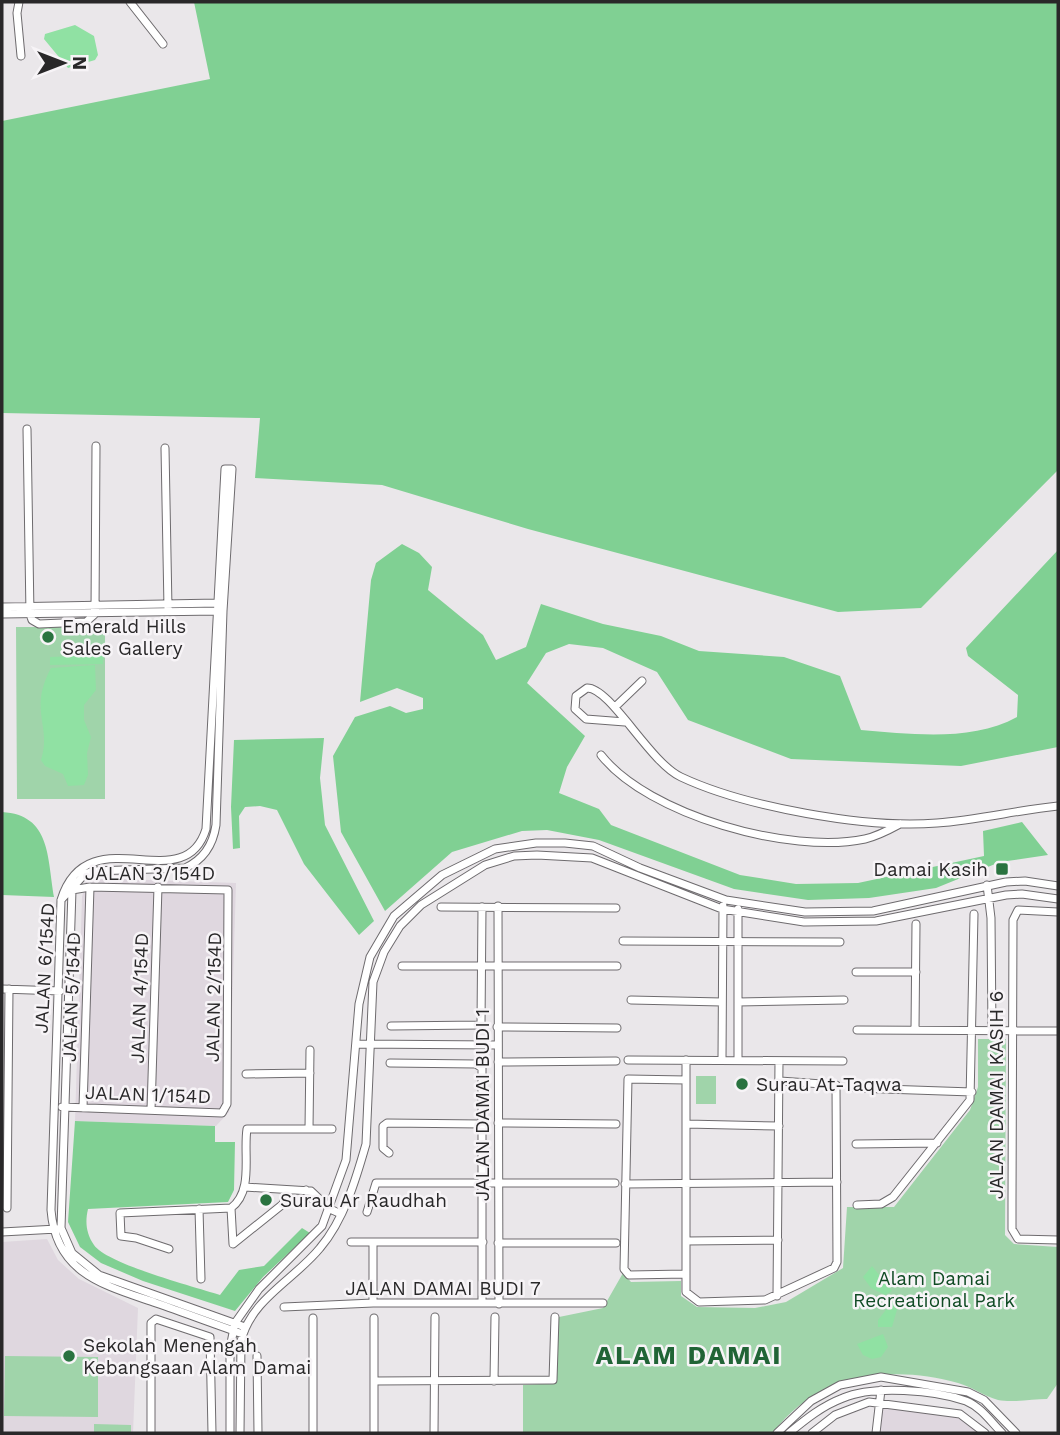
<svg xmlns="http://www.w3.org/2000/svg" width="1060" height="1435" font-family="'Work Sans',sans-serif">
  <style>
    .built { fill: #dfd7df }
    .green { fill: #a0d4aa }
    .forest { fill: #80d093 }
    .water { fill: #90e1a3 }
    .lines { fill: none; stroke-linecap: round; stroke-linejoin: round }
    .minor-casing { stroke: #6e6b6e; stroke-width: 9 }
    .minor { stroke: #fff; stroke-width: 7 }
    .poi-dot { fill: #2a7340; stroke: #f7f4f7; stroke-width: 2.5 }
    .labels { text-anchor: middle; stroke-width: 5; stroke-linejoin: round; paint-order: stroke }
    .poi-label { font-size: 19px; fill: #292829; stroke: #f7f4f7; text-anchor: start }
    .street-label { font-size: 19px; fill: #292829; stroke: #f7f4f7 }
    .park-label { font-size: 19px; fill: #104b24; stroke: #f7f4f7 }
    .district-label { font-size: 26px; font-weight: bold; letter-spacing: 2px; fill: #216436; stroke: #f7f4f7 }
  </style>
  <rect width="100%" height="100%" fill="#eae7ea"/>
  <path class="built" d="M92 878 236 883 229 1112 216 1126 75 1121 82 897 86 880Z
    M47 1239 58 1260 79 1279 138 1308 133 1433H2V1242Z
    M883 1405 958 1415 981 1433H879Z"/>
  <path class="green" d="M16 627H105V799H17Z
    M978 1039H1006L1005 1235 1014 1244 1058 1247V1383L1047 1399C1032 1399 1012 1403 998 1400 984 1396 972 1387 958 1383 891 1364 816 1374 773 1433H523V1385L556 1383 559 1317 603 1308 623 1273 631 1282 681 1281V1296L697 1307 755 1308 786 1302 843 1268 847 1207H894L970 1110 978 1087Z
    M696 1076H716V1104H696Z
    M5 1356 98 1357V1417L4 1416Z
    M94 1424 131 1425V1433H94Z"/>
  <path class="forest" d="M194 2H1058V470L921 608 838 612 528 529 382 485 255 478 260 418 2 413V121L210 79Z
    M402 544 419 553 432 567 428 590 483 635 496 660 526 647 541 604 603 624 661 636 699 651 784 657 840 676 861 730C911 734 972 742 1017 717L1018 695 968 656 966 648 1058 550V747L961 766 791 759 688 720 657 672 603 648 569 644 546 653 527 683 585 736 567 767 559 793 599 809 611 825 740 875 796 884 858 883 984 856 983 831 1022 822 1048 855 1000 862 936 888 869 898 808 900 734 889 599 840 547 830 522 831 452 852 385 911 341 832 333 756 355 717 390 706 406 713 423 709V698L397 688 360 702 371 580 376 563Z
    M324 738 320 778 325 825 374 921 359 935 304 864 277 810 260 806 245 807 239 816 240 848 233 849 231 807 234 740Z
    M2 812C51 815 47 857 54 897L2 895Z
    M75 1121 215 1126V1142H235L234 1190 228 1202 88 1209C85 1222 86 1233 94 1245 107 1264 195 1287 220 1295L239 1270 264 1266 302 1228 310 1233 263 1277 235 1311 143 1281 101 1263 80 1247 68 1222Z"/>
  <path class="water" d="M75 25 94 36 98 55 95 60 68 68 44 39 45 34Z
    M103 655V664L50 665V657Z
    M95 665 96 690 84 705V720L91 737 87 753 88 775 84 785 68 786 63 774 45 766 41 760C52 725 28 711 51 668Z
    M872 1266 892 1291 885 1295 871 1288 863 1277Z
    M892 1302 898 1306 892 1327H878V1320Z
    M883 1334 888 1347 881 1357 872 1359 863 1355 857 1344Z"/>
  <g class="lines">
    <g class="minor-casing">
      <path id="minor" d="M19 2 17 13 21 56
        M130 2 163 44
        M27 429 30 614 32 620 39 624 86 622 95 614 96 446
        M165 448 168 608
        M2 607 218 603
        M2 614 218 611
        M615 707 642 681
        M625 722 586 719 575 709 576 696 587 688C610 687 650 763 681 777 745 807 867 829 937 823 978 820 1018 810 1058 806
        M601 755C648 815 791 855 865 839 878 836 889 830 900 824
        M987 885 991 918 992 1032
        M72 890 61 1228 72 1253 99 1275 245 1327
        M61 900 85 874 93 871 185 868C203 860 213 845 216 825L223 611 232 469H225L206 829C184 901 88 814 61 900L51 1210C56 1274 104 1285 156 1303 185 1313 214 1324 243 1334
        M498 906 499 1304
        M441 907 616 908
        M738 909V1059
        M1058 912 1018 910 1013 920 1012 1202V1229L1018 1239 1058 1240
        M623 941 840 942
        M402 966H617
        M856 972H916
        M2 989 60 991
        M631 1000 722 1002
        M738 1002 844 1000
        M391 1026 481 1025 482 907
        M497 1027 617 1028
        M857 1030 1058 1031
        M915 1030 916 924
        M357 1044 497 1045
        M722 1059 723 906
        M628 1060 843 1061
        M686 1060V1292L699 1302 765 1300 834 1268 837 1262 836 1085 780 1081
        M498 1062 616 1061
        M390 1063 476 1064 482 1068V1303
        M246 1074 310 1073
        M686 1080 628 1079 624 1269 629 1275 686 1274
        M855 1088 972 1092
        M62 1107 222 1113 227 1104 228 890 90 887 72 890
        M83 1108 90 887
        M151 1110 158 887
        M498 1123 616 1124
        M686 1124 779 1126
        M309 1129 310 1050
        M856 1144 937 1143
        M389 1153 383 1148V1126L387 1123 482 1124
        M625 1184 837 1182
        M245 1187 311 1191 330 1209 341 1214
        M306 1190 312 1199 324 1203
        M857 1205 881 1204 893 1197 970 1100 974 914
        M7 1208 9 989
        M231 1208 233 1244 283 1204 287 1190
        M199 1209 201 1279
        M367 1212 376 1183H615
        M2 1232 57 1229
        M686 1241 778 1240
        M351 1242H483
        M373 1243V1303
        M498 1243H616
        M169 1249 136 1238 121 1236 120 1213 231 1208C254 1191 243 1154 247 1129H332
        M777 1296 779 1061
        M284 1307 373 1303H603
        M374 1318V1433
        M257 1356 258 1433
        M374 1381 553 1380 555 1317
        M494 1381 495 1317
        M151 1433V1323L156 1319 210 1337 212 1433
        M230 1433V1348L235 1323 259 1289 322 1226 346 1160 359 1004 370 957 394 916 442 875 495 849 536 843H565L593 846 640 868 726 900 805 912 873 911 1006 882 1025 881 1058 886
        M240 1433 241 1341C251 1299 294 1280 320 1248 344 1220 356 1179 366 1144L373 982 384 952 400 926 421 905 485 865 514 856 537 855 592 858 722 909 804 922 876 921 1006 895 1022 894 1058 899
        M313 1433V1318
        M434 1433 435 1317
        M777 1433 811 1401 840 1385 881 1377 968 1392 984 1400 1016 1433
        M789 1433C806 1419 822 1406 843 1398 873 1385 935 1390 966 1401 981 1407 991 1422 1002 1433
        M812 1433 835 1415 869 1402 960 1414 985 1433
        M876 1433 881 1390"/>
    </g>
    <use href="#minor" class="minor"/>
  </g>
  <g class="poi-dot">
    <circle cx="48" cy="637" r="7"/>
    <rect x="995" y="862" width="14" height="14" rx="3.5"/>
    <circle cx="742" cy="1084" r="7"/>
    <circle cx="266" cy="1200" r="7"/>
    <circle cx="69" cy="1356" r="7"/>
  </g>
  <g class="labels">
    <g class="poi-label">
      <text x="62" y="633">Emerald Hills<tspan x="62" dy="22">Sales Gallery</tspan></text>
      <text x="988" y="876" text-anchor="end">Damai Kasih</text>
      <text x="756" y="1091">Surau At-Taqwa</text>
      <text x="280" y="1207">Surau Ar Raudhah</text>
      <text x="83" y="1352">Sekolah Menengah<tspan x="83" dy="22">Kebangsaan Alam Damai</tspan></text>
    </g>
    <g class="street-label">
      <text x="150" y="880">JALAN 3/154D</text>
      <text transform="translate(44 968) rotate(-87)" y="7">JALAN 6/154D</text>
      <text transform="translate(71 997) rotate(-88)" y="7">JALAN 5/154D</text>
      <text transform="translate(213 997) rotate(-89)" y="7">JALAN 2/154D</text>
      <text transform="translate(139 998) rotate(-88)" y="7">JALAN 4/154D</text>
      <text transform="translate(148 1094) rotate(2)" y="7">JALAN 1/154D</text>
      <text transform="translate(996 1095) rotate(-90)" y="7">JALAN DAMAI KASIH 6</text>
      <text transform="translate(482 1105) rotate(-90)" y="7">JALAN DAMAI BUDI 1</text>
      <text x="443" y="1295">JALAN DAMAI BUDI 7</text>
    </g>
    <g class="park-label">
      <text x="934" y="1285">Alam Damai<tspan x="934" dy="22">Recreational Park</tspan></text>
    </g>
    <g class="district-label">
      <text x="689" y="1364">ALAM DAMAI</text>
    </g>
  </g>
  <rect width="1060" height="1435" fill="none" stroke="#292829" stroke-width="7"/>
  <g transform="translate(63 63) rotate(90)" stroke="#f7f4f7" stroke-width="5" paint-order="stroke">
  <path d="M0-5L12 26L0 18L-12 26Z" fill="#292829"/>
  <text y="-10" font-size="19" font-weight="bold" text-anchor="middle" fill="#292829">N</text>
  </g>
</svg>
